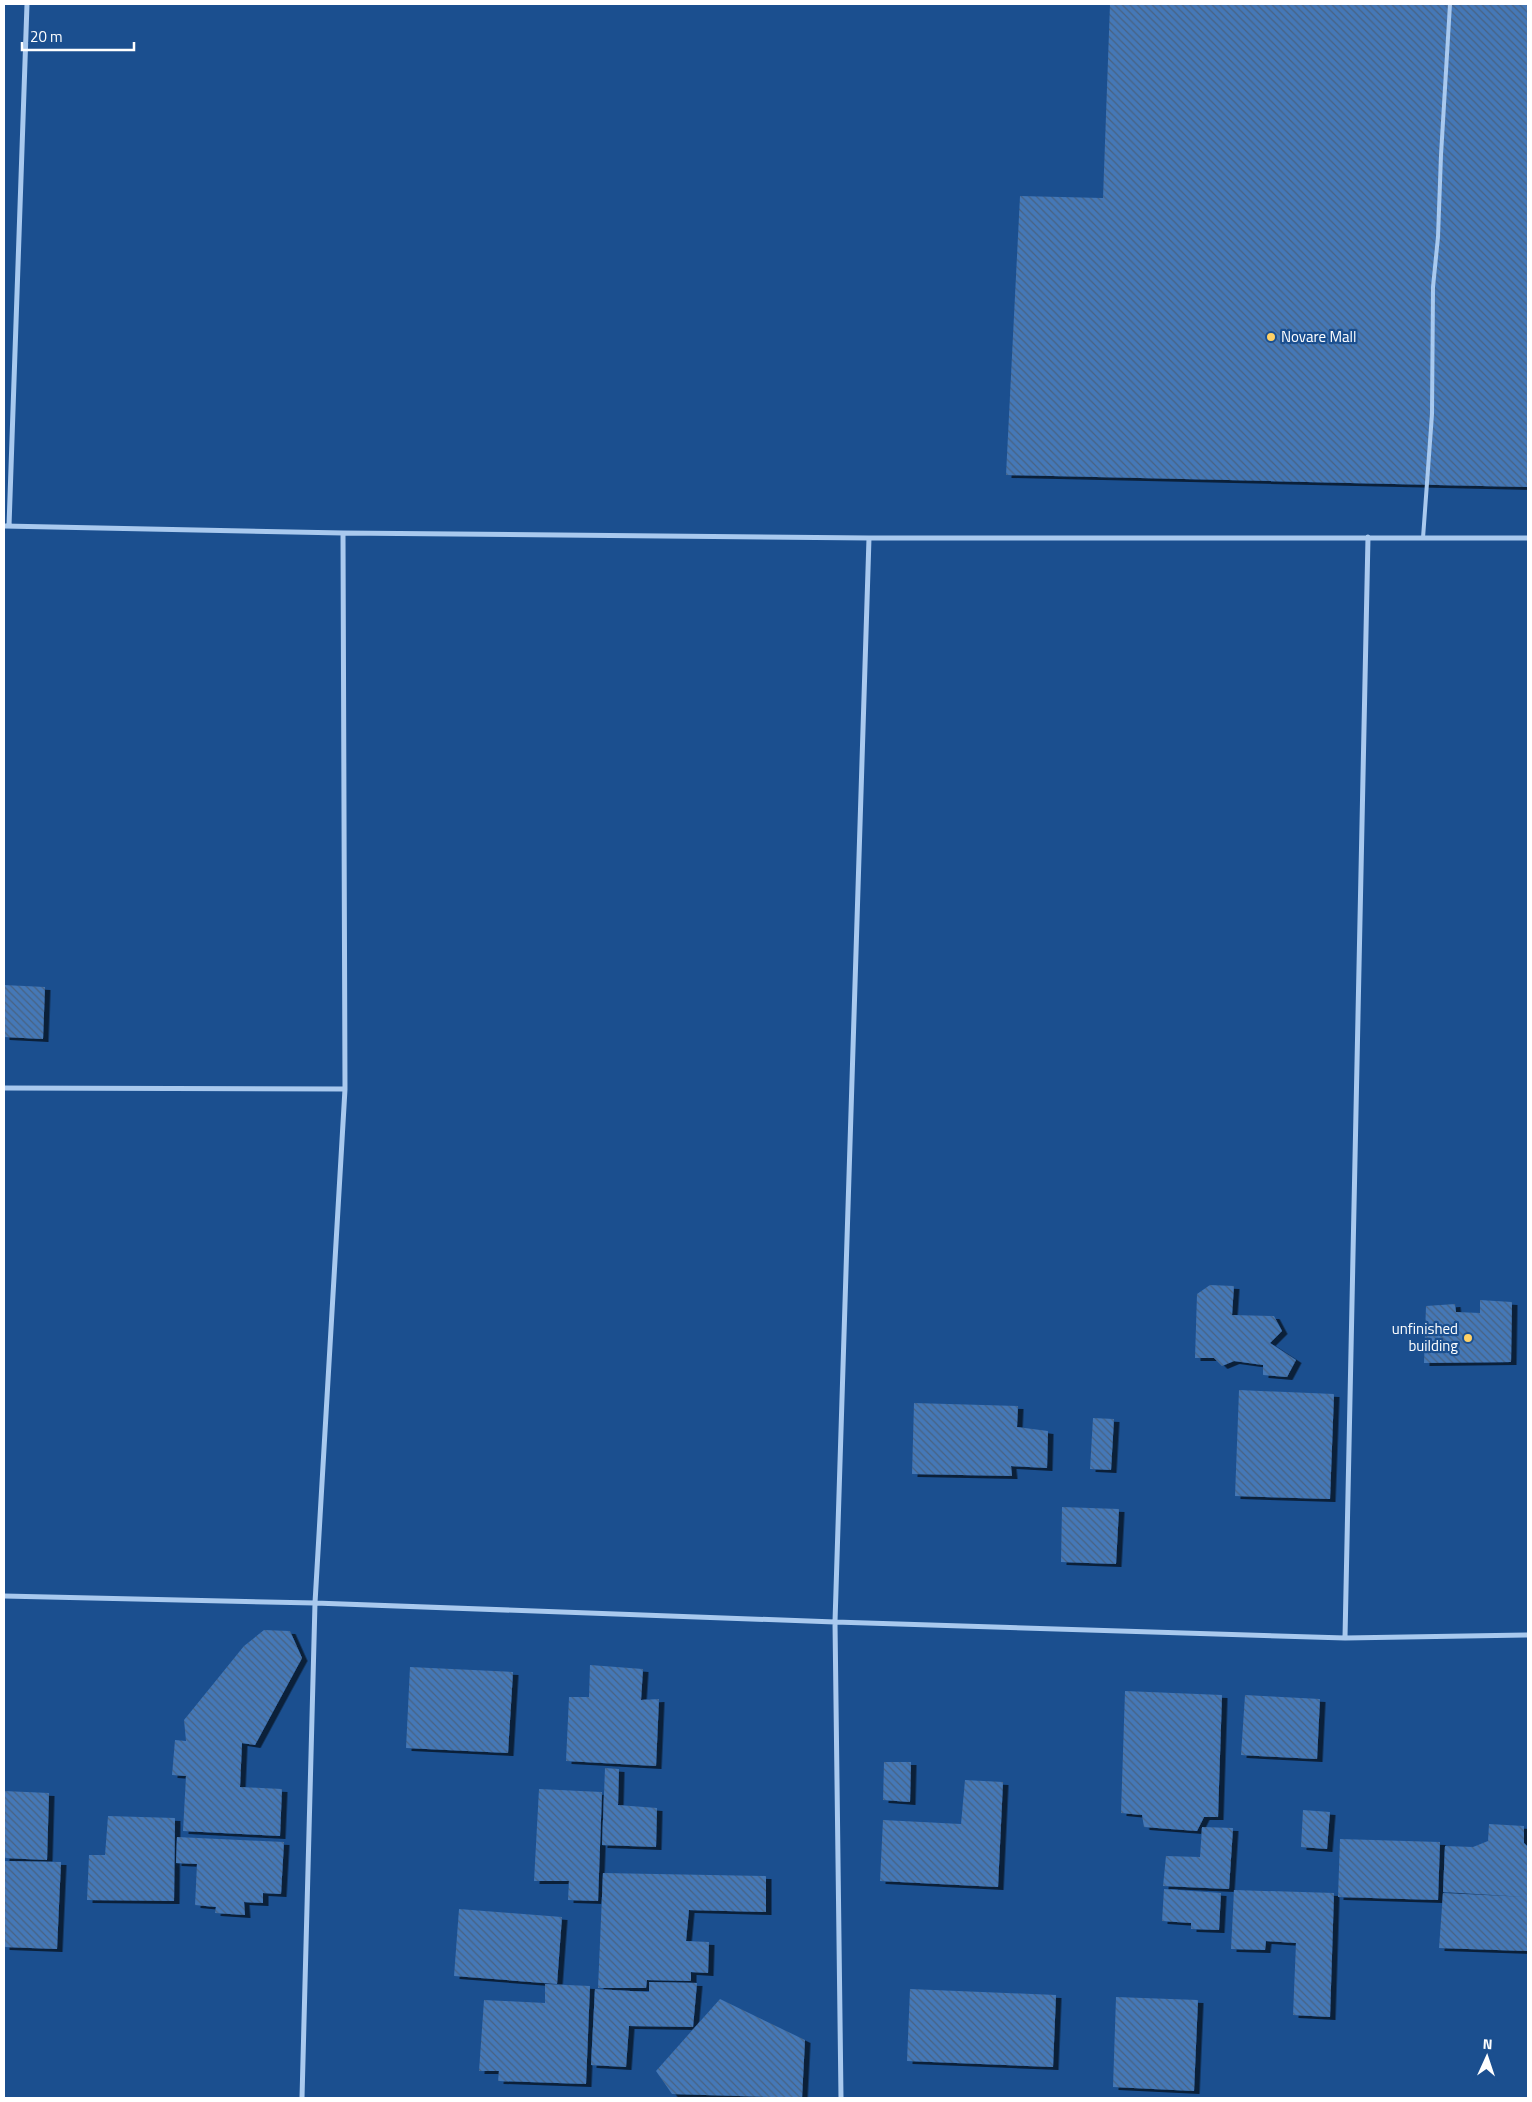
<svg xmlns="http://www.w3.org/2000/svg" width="1532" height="2102" font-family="'Titillium Web',sans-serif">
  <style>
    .building { fill: url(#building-back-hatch); filter: url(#shadow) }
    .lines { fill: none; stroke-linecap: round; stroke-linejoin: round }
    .lane { stroke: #a9c9ee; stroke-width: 4 }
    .street { stroke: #a9c9ee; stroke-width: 5 }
    .poi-dot { fill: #ffd166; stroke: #1b4f8f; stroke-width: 2 }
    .labels { text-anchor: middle; stroke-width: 4.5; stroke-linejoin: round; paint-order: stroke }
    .poi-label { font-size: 15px; fill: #fff; stroke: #1b4f8f; text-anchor: start }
  </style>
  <defs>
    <pattern id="building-back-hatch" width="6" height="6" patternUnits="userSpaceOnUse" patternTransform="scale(1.25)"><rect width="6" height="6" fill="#4478b7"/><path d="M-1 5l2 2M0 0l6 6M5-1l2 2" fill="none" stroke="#486282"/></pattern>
    <filter id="shadow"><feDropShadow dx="5.5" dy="3" stdDeviation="0" flood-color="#0009"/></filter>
  </defs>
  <rect width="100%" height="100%" fill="#1b4f8f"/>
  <path class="building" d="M1110 4H1528V487L1006 475 1020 196 1103 198Z
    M4 985 45 987 43 1039 4 1037Z
    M1210 1285 1234 1286 1232 1315 1274 1316 1282 1331 1270 1343 1296 1360 1287 1377 1263 1375V1365L1234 1361 1222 1366 1214 1358H1195L1197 1294Z
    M1480 1300 1512 1302 1511 1362 1424 1363 1426 1306 1455 1304 1456 1312 1480 1313Z
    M1239 1390 1334 1394 1330 1499 1235 1496Z
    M914 1403 1018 1406 1017 1427 1048 1431 1047 1468 1011 1466 1012 1476 912 1474Z
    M1093 1418 1114 1419 1111 1470 1090 1469Z
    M1062 1507 1119 1509 1116 1564 1061 1562Z
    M264 1630 290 1631 302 1658 255 1745 242 1743 240 1787 282 1789 280 1836 183 1831 186 1776 172 1775 175 1740 186 1741 184 1720 244 1646Z
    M590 1665 643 1669 641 1700 659 1699 656 1766 566 1761 569 1697H589Z
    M410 1667 513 1672 508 1753 406 1748Z
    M1125 1691 1222 1695 1218 1817H1204L1197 1831 1144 1827 1142 1815 1121 1813Z
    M1245 1695 1320 1699 1317 1759 1241 1755Z
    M884 1762H911L910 1802 883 1800Z
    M605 1768 619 1769 618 1805 657 1808 656 1847 602 1845Z
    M965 1780 1003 1782 998 1887 880 1881 883 1820 961 1824Z
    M539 1789 602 1792 598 1901 568 1900 569 1881H534Z
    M4 1791 49 1793 47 1860 4 1858Z
    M1303 1810 1330 1812 1327 1849 1301 1847Z
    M108 1816 175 1818 174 1901 87 1900 89 1855H105Z
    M1489 1824 1524 1826V1843L1528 1847V1897L1443 1892 1445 1846 1473 1847 1488 1841Z
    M1202 1827 1233 1828 1229 1889 1163 1886 1166 1856 1200 1857Z
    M177 1837 284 1842 281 1894 263 1893V1903L244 1902 245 1915 215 1913 216 1907 195 1905 197 1864 176 1863Z
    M1340 1839 1440 1842 1438 1900 1338 1897Z
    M4 1861 61 1862 57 1949 4 1947Z
    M603 1873 766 1876V1912L689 1910 686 1941 709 1942 708 1973 691 1972V1981L647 1980 646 1988H598Z
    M1164 1889 1221 1893 1219 1930 1191 1929V1923L1162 1921Z
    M1234 1890 1334 1893 1330 2017 1293 2015 1296 1943 1266 1941 1265 1950 1231 1949Z
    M1443 1893 1528 1897V1951L1439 1948Z
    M459 1909 562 1917 557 1984 454 1976Z
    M649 1982 697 1983 693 2027 629 2026 626 2067 591 2065 595 1989 649 1992Z
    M545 1984 590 1986 586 2084 498 2081 499 2071H479L484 2000 545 2003Z
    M910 1989 1056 1995 1053 2067 907 2061Z
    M1116 1997 1198 2000 1194 2091 1113 2087Z
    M720 1999 805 2040 802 2098 672 2094 656 2071Z"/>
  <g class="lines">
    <path class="lane" d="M1423 538 1432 414 1433 287 1438 237 1441 155 1450 4"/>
    <path class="street" d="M4 526 343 533 869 538H1528
      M9 526 27 4
      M4 1088 345 1089
      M4 1596 315 1603 835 1622 1345 1638 1528 1635
      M1345 1638 1368 537
      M302 2098 315 1603 345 1089 343 533
      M841 2098 835 1622 869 538"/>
  </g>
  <g class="poi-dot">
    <circle cx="1271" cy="337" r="5"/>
    <circle cx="1468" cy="1338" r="5"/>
  </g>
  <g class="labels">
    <g class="poi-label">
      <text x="1281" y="342">Novare Mall</text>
      <text x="1458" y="1334" text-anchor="end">unfinished<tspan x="1458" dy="17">building</tspan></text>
    </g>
  </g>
  <rect width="1532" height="2102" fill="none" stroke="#ffffff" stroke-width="10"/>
  <g transform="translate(1487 2057) rotate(3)" stroke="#1b4f8f" stroke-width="4" paint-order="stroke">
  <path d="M0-4L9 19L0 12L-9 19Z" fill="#ffffff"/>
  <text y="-8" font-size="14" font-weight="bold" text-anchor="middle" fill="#ffffff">N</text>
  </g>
  <path d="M22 42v8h112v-8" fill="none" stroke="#ffffff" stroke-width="2.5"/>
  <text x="30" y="42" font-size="15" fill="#ffffff" stroke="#1b4f8f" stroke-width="4" paint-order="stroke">20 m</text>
</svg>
